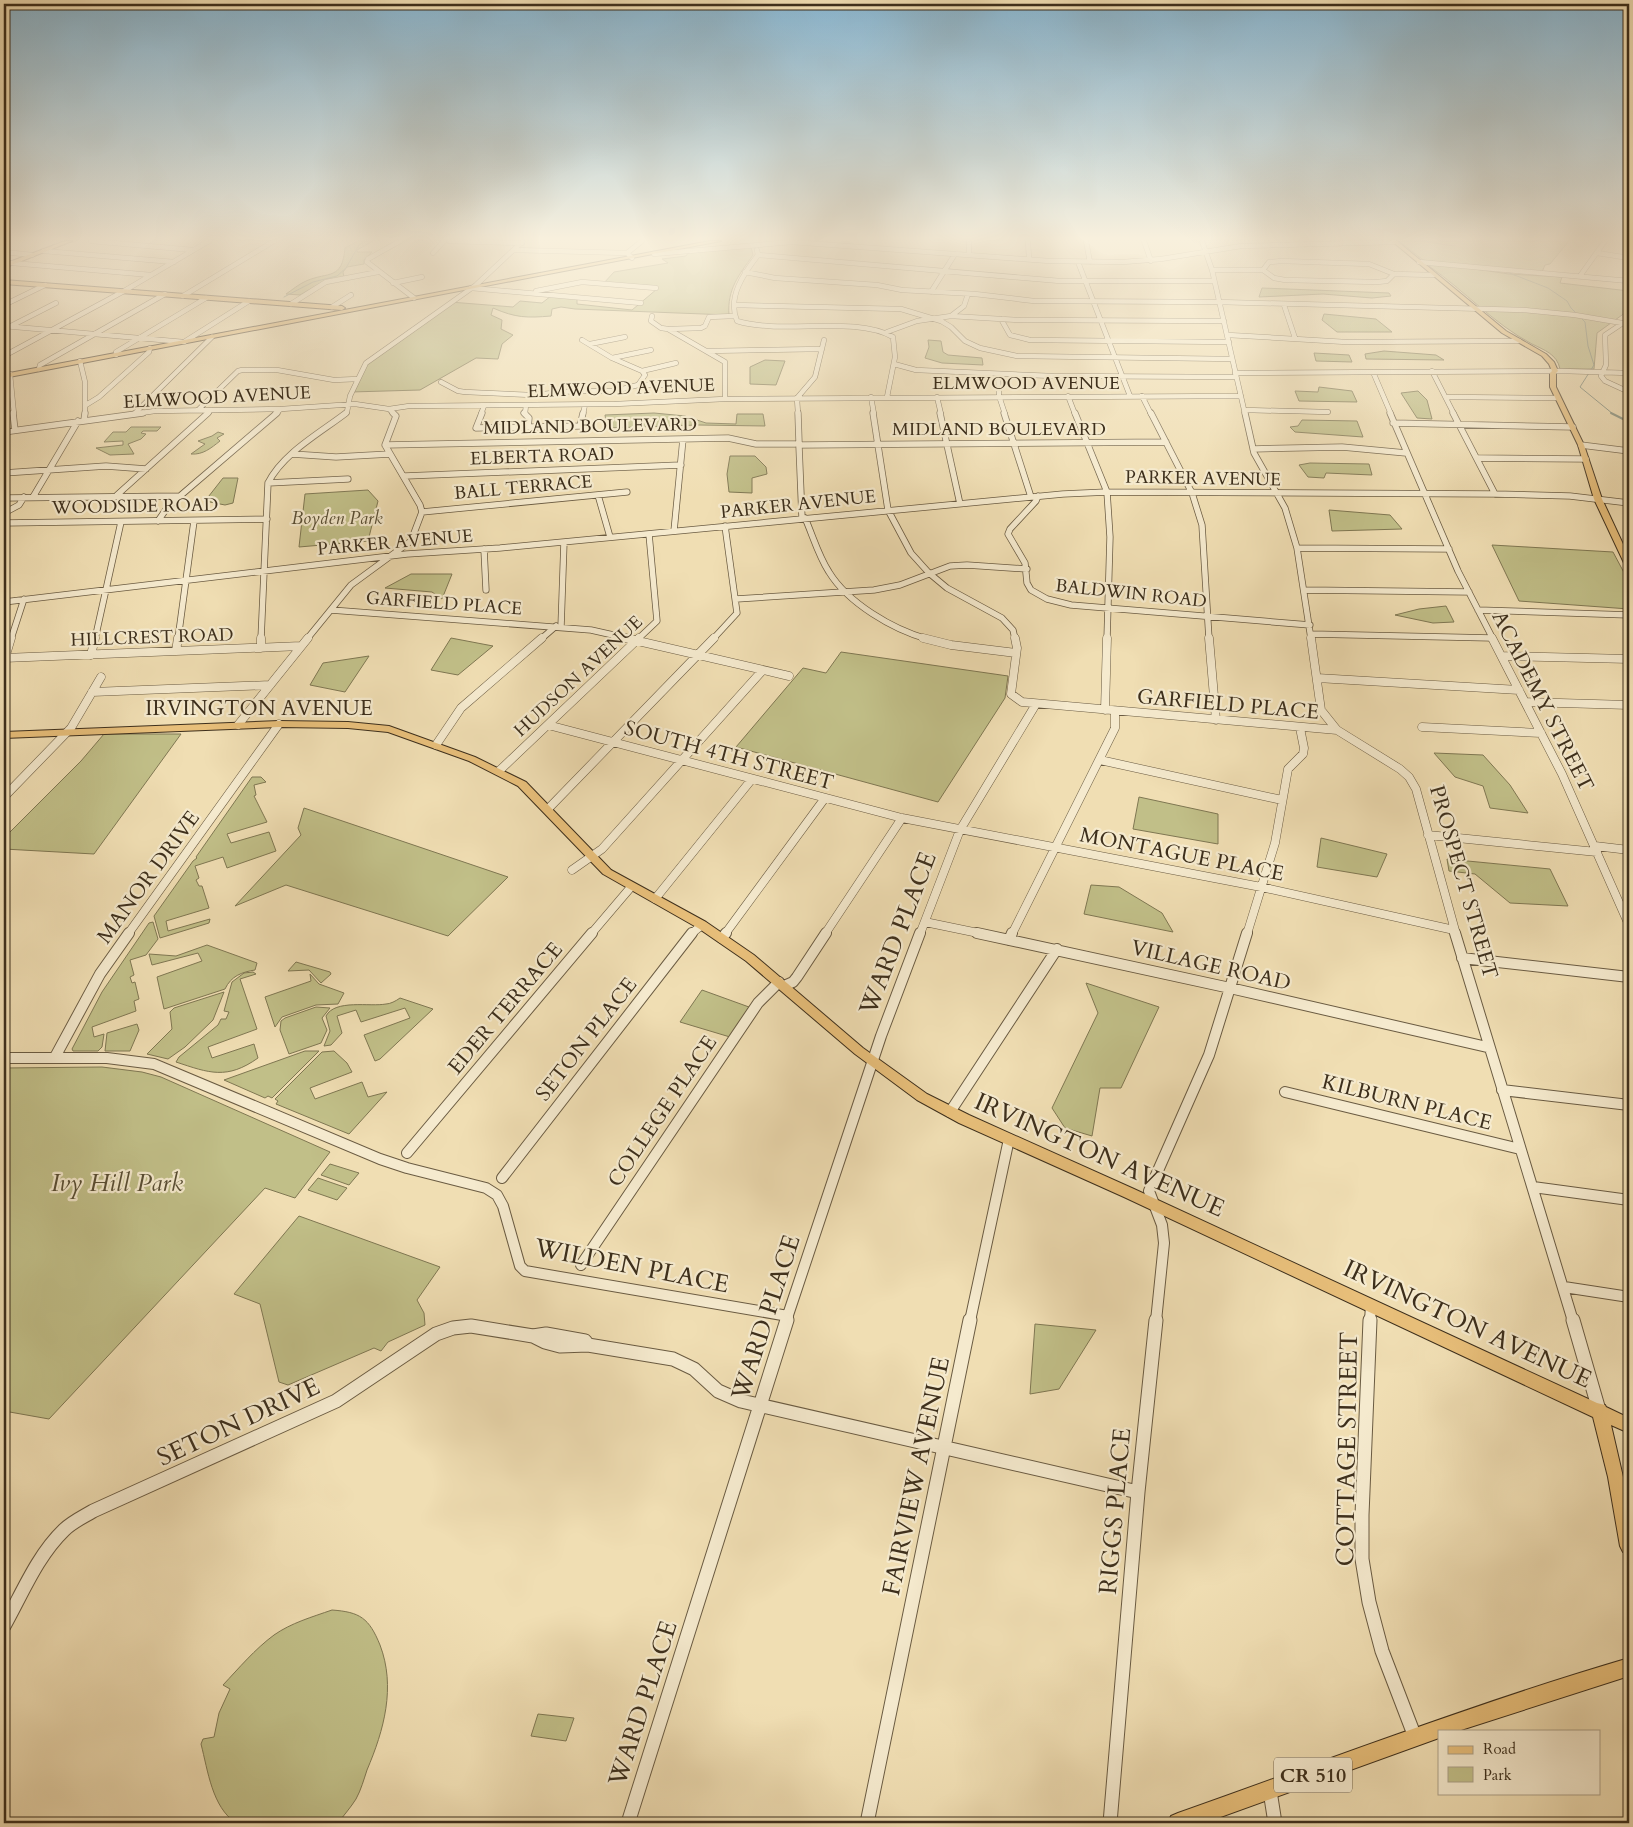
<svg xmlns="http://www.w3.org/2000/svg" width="1633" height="1827" font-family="Cardo,serif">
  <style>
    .green { fill: #c1bf88; stroke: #7f7752 }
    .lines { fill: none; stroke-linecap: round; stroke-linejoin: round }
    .stream-far1 { stroke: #758475; stroke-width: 1 }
    .stream { stroke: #758475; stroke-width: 2 }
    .minor-far4-casing { stroke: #6a5b42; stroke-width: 5.5 }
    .minor-far3-casing { stroke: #6a5b42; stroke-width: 7 }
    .minor-far2-casing { stroke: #6a5b42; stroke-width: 9 }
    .minor-far1-casing { stroke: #6a5b42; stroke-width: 12 }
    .minor-casing { stroke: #6a5b42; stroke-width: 15 }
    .major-casing { stroke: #3d2f1c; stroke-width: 2 }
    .minor-far4 { stroke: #f5eace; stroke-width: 4.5 }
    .minor-far3 { stroke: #f5eace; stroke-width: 5.5 }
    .minor-far2 { stroke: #f5eace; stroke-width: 8 }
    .minor-far1 { stroke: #f5eace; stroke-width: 10 }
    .minor { stroke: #f5eace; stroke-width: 13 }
    .major { fill: #e8bf7a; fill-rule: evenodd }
    .labels { text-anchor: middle; stroke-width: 4.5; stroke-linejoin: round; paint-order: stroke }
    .far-street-label { font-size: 18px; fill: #3d2f1c; stroke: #f5eace }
    .far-park-label { font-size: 18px; font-style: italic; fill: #574c32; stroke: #f5eace }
    .shield { fill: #f5eace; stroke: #746751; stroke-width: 1 }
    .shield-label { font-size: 20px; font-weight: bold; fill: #3d2f1c }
    .street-label { font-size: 21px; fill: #3d2f1c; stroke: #f5eace }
    .near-street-label { font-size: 25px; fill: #3d2f1c; stroke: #f5eace }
    .near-park-label { font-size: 25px; font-style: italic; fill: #574c32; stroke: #f5eace }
  </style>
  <rect width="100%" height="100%" fill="#f0deb3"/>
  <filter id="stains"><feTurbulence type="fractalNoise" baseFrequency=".004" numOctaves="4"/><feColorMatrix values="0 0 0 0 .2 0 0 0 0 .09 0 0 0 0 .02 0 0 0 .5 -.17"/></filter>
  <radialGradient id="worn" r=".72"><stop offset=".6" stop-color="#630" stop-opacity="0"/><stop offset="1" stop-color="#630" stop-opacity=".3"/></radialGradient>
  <path class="green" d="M358 241H373L357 250V252H372L364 260V264L347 267 343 272 344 277 324 281 300 295 286 294C292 290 299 284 306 281 329 271 342 281 345 248Z
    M1399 241H1569L1550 264 1545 265 1542 272 1505 270 1423 260Z
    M751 247 753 255C739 275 727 289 729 315L575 309 561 307 552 309 551 316C527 318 516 318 493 308L491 315 502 320 501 329 513 335 502 344 498 359 476 358 420 390 351 392 363 367 450 302 513 307 520 301 542 303 551 296 577 298V304L632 310 657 289 603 284 614 272 668 263 662 259 686 256 689 252Z
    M1433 265 1454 266 1509 274 1562 277 1560 283 1629 291V310L1597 333 1594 369H1560C1557 354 1544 350 1532 344 1494 324 1465 291 1429 266Z
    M1262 288 1389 293 1391 296 1372 298 1323 294 1259 297Z
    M1324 314 1376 319 1392 332H1337L1322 320Z
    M928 340 941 341 943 352 948 355 982 358 983 365 942 363 925 358 929 347Z
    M1384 351 1436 355 1444 360 1366 359 1365 354Z
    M1314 353 1349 355 1352 362 1316 361Z
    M765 360 785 361 776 385 750 384V367Z
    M1319 387 1352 391 1357 402 1299 401 1295 391 1318 392Z
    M1418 391 1427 400 1432 419 1417 418 1401 393Z
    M654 413 685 416 706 423 736 424 737 414H763L765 426 698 425 607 428 605 415Z
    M1302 420 1357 421 1363 437 1295 432 1290 427 1298 426Z
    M131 427H161L157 431H143L141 433 146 434 141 439 128 444 134 454 110 455 96 448 123 445V441L104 442 113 432H126Z
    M218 432 224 434 217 438 220 441C211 448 203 455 191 454L205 444 198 441 212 436Z
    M730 456H755L766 467 767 474 752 478V493L729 492 727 474Z
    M1310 463 1369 464 1372 475 1326 473 1324 478 1308 477 1299 465Z
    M223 478H238L233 503 225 505 205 501Z
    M368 490 378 501 368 541 299 547 305 494Z
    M1329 510 1390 515 1402 529 1332 531Z
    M1492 545 1613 552 1629 582V609L1519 601Z
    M411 574H452L442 599 432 592 385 588Z
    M1446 606 1454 622 1433 623 1395 615 1419 609Z
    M451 638 493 646 458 675 431 670Z
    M841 652 1008 676 1005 698 938 802 736 747 803 668 826 673Z
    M369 656 345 692 310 685 323 663Z
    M104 734H181L94 854 4 849V838L81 761Z
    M1434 753 1483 755 1510 785 1528 813 1490 808 1483 786 1455 777Z
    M252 777H261L266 782 254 785 256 795 254 796 267 822 227 834 231 843 269 832 276 851 227 868 223 857 195 866 199 878 196 880 199 886H202L209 908 166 921 168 931 210 919 209 923 160 938 154 916 193 861 197 858 196 857Z
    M1139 797 1218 814V844L1133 829Z
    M304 808 508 877 448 936 286 885 235 906 301 835 298 828Z
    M1321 838 1387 854 1377 877 1317 867Z
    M1447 859 1550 869 1568 906 1510 903 1475 874 1449 871Z
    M1091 885 1119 887 1162 913 1173 932 1084 914Z
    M153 922 158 939 146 955 130 960 134 975 130 977 132 983 135 982 139 999 134 1001 136 1011 92 1027 94 1037 104 1034 102 1047 98 1051H73L72 1049 102 992 149 923Z
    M207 945 257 963 255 970C242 972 231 976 225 989L164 1009 157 977 202 961 198 953 152 965 149 954 176 956Z
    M296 962 330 972 331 974 321 983 309 970 288 971Z
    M244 973 253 972 256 974 240 979 257 1029 208 1047 212 1058 254 1044 258 1058C227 1080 209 1073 176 1062L179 1057 218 1025 221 1019H226L229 1012 224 1011 232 982Z
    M310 974 319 984 344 993 338 1004 316 1005 282 1017 275 1027 265 997 311 981Z
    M1086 983 1159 1007 1121 1088H1100L1092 1136 1065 1128 1052 1108 1098 1013Z
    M702 990 749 1007 730 1037 680 1022Z
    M224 992 213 1020 185 1047 168 1059 147 1054 172 1029 170 1012 174 1008Z
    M400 998 433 1009 380 1059 375 1061 364 1035 410 1018 405 1008 361 1022 356 1010 337 1016 342 1033 331 1045 324 1046 330 1031 326 1016C335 999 370 1007 386 1004 390 1004 396 1001 400 998Z
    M316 1007 330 1008 322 1018 327 1030 321 1043 289 1054 280 1030 281 1021 285 1018Z
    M137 1024 139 1030 130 1051H105L107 1033Z
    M305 1051H319L272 1098 268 1096 265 1098 224 1080Z
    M334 1051 347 1063 352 1072 310 1088 315 1099 362 1082 368 1097 387 1092 349 1134 276 1104 278 1101 275 1099 322 1052Z
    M102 1067 142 1072 161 1077 330 1152 295 1198 265 1188 49 1419 4 1411V1068Z
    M330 1164 359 1173 349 1185 321 1175Z
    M318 1178 347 1188 337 1200 308 1190Z
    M299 1216 440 1267 417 1300 424 1313 425 1325 388 1342 381 1351 374 1348 288 1385 279 1382 260 1304 234 1294Z
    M1035 1324 1096 1330 1059 1389 1030 1394Z
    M332 1610C360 1612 369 1618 380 1645 396 1687 384 1730 367 1770 364 1779 361 1790 356 1799 351 1807 344 1815 338 1823H236C212 1807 208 1771 201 1744L203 1739 214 1737 219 1713 230 1689 223 1685C239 1668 255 1649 274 1635 291 1623 312 1617 332 1610Z
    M538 1714 574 1718 566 1741 531 1736Z"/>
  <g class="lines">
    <path class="stream-far1" d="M1422 241 1454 246
      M1504 271 1548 288 1567 301 1571 308 1585 322 1588 346 1594 365 1580 387 1613 414
      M284 297 313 282 337 276 346 268 359 245 366 241"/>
    <path class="stream" d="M1611 413 1629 422"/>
    <g class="minor-far4-casing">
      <path id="minor-far4" d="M91 241 193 250
        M400 241 368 259 367 262 414 298
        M449 241 522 243
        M969 241V255
        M1028 241 1029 259
        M1086 241 1090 262
        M1144 241 1151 261
        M1202 241 1212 270 1245 414
        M514 250 627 253 632 258
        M757 250 758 255C744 273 727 297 737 321 782 335 854 315 893 337L895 357 887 397
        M44 251 174 262
        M4 252 32 255
        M433 253 444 241
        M627 253 642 241
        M1597 253 1629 258
        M654 254 792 242 1049 261 1123 262 1161 259 1241 246 1394 242
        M758 255 1060 281H1214
        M4 262 6 261
        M1078 262 1130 396
        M1419 262 1629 281
        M12 263 151 275
        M1212 270H1263L1269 262 1282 261 1369 264 1394 274
        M1263 270 1274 278 1285 280 1377 282 1387 281 1394 274 1434 275
        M745 272 775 278 877 285 902 290 975 294 1034 301 1219 302 1523 310 1575 315 1622 323
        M1580 276 1605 241
        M393 283 422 277
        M471 288 641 303
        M536 291 582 282 656 288
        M931 292 955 254
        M183 296 274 241
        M291 304 326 282 378 272
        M4 305 45 285
        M735 305 901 309 941 321 951 327 965 341 980 348 1017 356 1232 359
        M1284 305 1295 338
        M332 307 351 295
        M652 316 651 321 661 328 668 329 725 362V399
        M951 316 964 306 968 294
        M1001 319 1010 335 1030 340 1229 342
        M1629 319 1605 335 1606 365 1601 376 1605 381 1629 392
        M4 326 184 342 249 301
        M11 326 56 303
        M669 329 701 328 705 326 709 317 734 316
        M887 332 917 321 951 316 1020 320 1224 321
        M1228 335 1346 342 1519 341
        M590 344 625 337
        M707 351 822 349
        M116 355V352L206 298
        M4 356 124 291 209 241
        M612 358 651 350
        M80 361 85 382V414
        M894 364 916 370 1053 376 1236 377
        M39 369 40 365 165 294
        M642 371 676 363
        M1432 371 1454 414
        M1373 372 1391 414
        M1235 373 1561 371 1629 373
        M10 374 14 414
        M998 374 999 396 1005 414
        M441 382 458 391 465 392 532 395 574 391H615L638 385 645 375 642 371 612 358 582 340
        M638 385H681
        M1068 396 1075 414
        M1142 396 1151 414
        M871 397 874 414
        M937 397 941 414
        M1446 397 1558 398
        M86 405 99 397 149 352 150 348
        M389 409 394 414
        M198 410 238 371 242 370H277L334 380 358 379
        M1245 410 1328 412
        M135 413 212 337
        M134 414 155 411 281 409 355 404 389 409 409 406 615 404 725 399 1241 396
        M207 414 211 410
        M275 414 281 409
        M345 414 347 412 350 396 366 363 476 285 523 241
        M481 414 484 406
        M525 414 526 405
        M583 414 585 405
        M798 414 797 398 815 377 824 340"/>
    </g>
    <g class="minor-far3-casing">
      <path id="minor-far3" d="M13 413 15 430
        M482 413 476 428 580 426 583 413
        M524 413 529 418 528 427
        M798 413 799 442
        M873 413 888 510 911 553 929 573 947 588 1002 618 1013 630 1015 639
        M940 413 960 504
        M1004 413 1031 497
        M1075 413 1107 492 1110 537 1107 639
        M1151 413 1192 493 1202 525 1209 639
        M1245 413 1254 453 1285 508 1297 548 1311 639
        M1390 413 1458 571 1493 639
        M1453 413 1495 494
        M84 420 85 413
        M1393 423 1573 427
        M4 432 143 413
        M385 445 728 438 756 444H795
        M802 445 1166 442
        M1581 445 1629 451
        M799 446 802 518
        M1253 449 1342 447 1406 453
        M292 454 336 457 390 454
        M1478 458 1586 459
        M4 473 106 466 146 469
        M405 476 681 465
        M268 483 348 479
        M117 495 208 413
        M598 495 610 537
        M1038 496 1036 501 1010 529 1008 534 1025 563 1027 583 1031 590 1047 599 1071 605 1310 625
        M33 497 78 421
        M4 498 180 496
        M422 512 627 492
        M4 513 19 505 24 497
        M805 518C813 536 818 555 829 572 848 603 892 629 927 639
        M158 521 167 508 180 496 277 413
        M4 523 267 519
        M674 531 683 439
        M1297 548 1449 549
        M484 549 486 590
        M1305 590 1469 592
        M736 599 874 590 900 585 950 566 967 565 1027 569
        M4 602 407 554 500 548 1063 494 1107 492 1495 494 1570 496 1629 503
        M331 610 591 630 631 639
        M1478 610 1629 615
        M561 627 564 542
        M1311 634 1492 638
        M11 639 24 599
        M95 639 121 522
        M178 639 194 521
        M261 639 268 483C283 453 320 433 346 413
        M307 639 351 585 411 541 422 512 420 505 385 445 396 416 393 413
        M541 639 556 626
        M638 639 657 621 649 534
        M713 639 737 613 725 526"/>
    </g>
    <g class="minor-far2-casing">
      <path id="minor-far2" d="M625 638 789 676
        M923 638 951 645 1016 653
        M1015 638 1017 648 1011 694 1022 702 1337 730
        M1209 638 1216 720
        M1311 638 1321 710 1337 730 1400 769 1409 777 1416 789 1456 934
        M1492 638 1562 774 1629 925
        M261 648V638
        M176 651 178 638
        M91 655 95 638
        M1502 656 1629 659
        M4 658 301 646
        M5 658 11 638
        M1317 678 1519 690
        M92 692 270 685
        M1525 702 1629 705
        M1105 710 1107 638
        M238 725 308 638
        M548 725 902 818 1261 887 1454 930
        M1422 727 1541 733
        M436 745 461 708 542 638
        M1100 760 1282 800
        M499 771 639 638
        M4 797 71 728 101 677
        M548 809 714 638
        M1428 835 1597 852
        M1595 846 1629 850
        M572 870 602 849 762 671
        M655 899 752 779
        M925 922 983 934
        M128 934 279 724
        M591 934 631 887
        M691 934 702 925
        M725 934 825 798
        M825 934 902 818
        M920 934 960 830 1036 704
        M1012 934 1115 728V711
        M1247 934 1275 843 1288 769 1303 754 1304 748 1300 728"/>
    </g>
    <g class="minor-far1-casing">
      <path id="minor-far1" d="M977 933 1230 988 1487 1047
        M1455 933 1573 1321
        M722 938 726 933
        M1009 940 1012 933
        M1462 958 1629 977
        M784 986 793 982 797 977 826 933
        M55 1057 100 974 129 933
        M4 1058H107L154 1064 380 1159 407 1168 486 1188 497 1195 503 1206 520 1266 525 1271 788 1316
        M1502 1090 1629 1105
        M1285 1092 1520 1149
        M950 1112 1057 949
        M407 1153 592 933
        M502 1178 692 933
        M1533 1187 1629 1200
        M581 1265 758 1003 779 982
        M1564 1287 1629 1297
        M786 1321 881 1036 920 933
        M970 1321 1009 1139
        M1156 1321 1164 1243 1162 1225 1149 1191 1209 1055 1247 933
        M1370 1321 1371 1305"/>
    </g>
    <g class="minor-casing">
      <path id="minor" d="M1370 1320 1362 1515V1559L1369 1602 1382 1651 1415 1737
        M1573 1320 1599 1410
        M533 1336 545 1342 560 1346 588 1345 673 1359 694 1369 718 1391 741 1401 1138 1492
        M4 1626C22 1594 37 1556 64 1530 72 1522 83 1517 93 1511L336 1401 436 1334 453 1328 471 1326 533 1336 546 1334 585 1341 588 1345
        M1270 1791 1275 1823
        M628 1823 787 1320
        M867 1823 970 1320
        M1110 1823 1138 1492 1156 1320"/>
    </g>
    <g class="major-casing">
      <path id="major" d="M65 241H72L4 268V264Z
        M710 241H721L4 378V374Z
        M1392 241H1397L1506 331 1546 354 1554 362 1558 371 1556 373V387L1584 445 1602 499 1629 557V567L1625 565 1594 499 1578 445 1550 387V373L1552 371 1549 364 1542 356 1502 333Z
        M4 280 342 306 345 308 342 310 4 284Z
        M279 721 348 722 389 726 475 757 526 782 611 870 706 922 754 955 863 1048 927 1094 969 1115 1134 1189 1597 1403 1605 1405 1606 1407 1629 1418V1433L1611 1425 1629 1503V1554L1623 1552 1620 1546 1608 1477 1593 1417 1124 1197 959 1123 917 1100 855 1054 746 961 698 928 603 874 518 786 469 761 388 732 348 728 279 727 4 738V732Z
        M1629 1658V1676L1458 1731H1439V1738L1204 1823H1168L1171 1816 1178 1813C1328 1760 1476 1703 1629 1658Z"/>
    </g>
    <use href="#minor-far4" class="minor-far4"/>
    <use href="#minor-far3" class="minor-far3"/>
    <use href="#minor-far2" class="minor-far2"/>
    <use href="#minor-far1" class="minor-far1"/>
    <use href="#minor" class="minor"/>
    <use href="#major" class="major"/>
  </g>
  <linearGradient id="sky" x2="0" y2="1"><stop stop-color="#89b7d2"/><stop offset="0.48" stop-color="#f8f0dd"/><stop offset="1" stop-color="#f8f0dd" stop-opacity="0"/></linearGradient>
  <rect width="1633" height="497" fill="url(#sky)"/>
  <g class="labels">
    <g class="far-street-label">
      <text x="1026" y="389">ELMWOOD AVENUE</text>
      <text transform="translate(621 388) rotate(-2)" y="6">ELMWOOD AVENUE</text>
      <text transform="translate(217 397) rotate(-3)" y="6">ELMWOOD AVENUE</text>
      <text transform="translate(590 426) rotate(-1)" y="6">MIDLAND BOULEVARD</text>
      <text x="999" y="435">MIDLAND BOULEVARD</text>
      <text transform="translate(542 456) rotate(-2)" y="6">ELBERTA ROAD</text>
      <text transform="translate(1203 478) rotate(1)" y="6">PARKER AVENUE</text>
      <text transform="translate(523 487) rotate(-5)" y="6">BALL TERRACE</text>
      <text transform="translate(798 504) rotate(-6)" y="6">PARKER AVENUE</text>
      <text transform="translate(135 506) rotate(-1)" y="6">WOODSIDE ROAD</text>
      <text transform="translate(395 542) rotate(-5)" y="6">PARKER AVENUE</text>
      <text transform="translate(1131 593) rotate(6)" y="6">BALDWIN ROAD</text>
      <text transform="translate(444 603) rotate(4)" y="6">GARFIELD PLACE</text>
      <text transform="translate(152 637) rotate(-2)" y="6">HILLCREST ROAD</text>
      <text transform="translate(578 676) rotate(-43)" y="6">HUDSON AVENUE</text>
    </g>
    <g class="far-park-label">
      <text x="337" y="524">Boyden Park</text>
    </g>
    <rect class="shield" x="1274" y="1757.5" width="78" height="35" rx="4"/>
    <g class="shield-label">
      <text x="1313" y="1782">CR 510</text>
    </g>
    <g class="street-label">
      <text transform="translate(1543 701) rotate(63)" y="7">ACADEMY STREET</text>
      <text transform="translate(1228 704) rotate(5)" y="7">GARFIELD PLACE</text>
      <text x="259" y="715">IRVINGTON AVENUE</text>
      <text transform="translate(729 755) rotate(15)" y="7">SOUTH 4TH STREET</text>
      <text transform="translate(1182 854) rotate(11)" y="7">MONTAGUE PLACE</text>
      <text transform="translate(148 877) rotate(-54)" y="7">MANOR DRIVE</text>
      <text transform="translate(1464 882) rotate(74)" y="7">PROSPECT STREET</text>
      <text transform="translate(1211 965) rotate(13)" y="7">VILLAGE ROAD</text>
      <text transform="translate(505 1008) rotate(-50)" y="7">EDER TERRACE</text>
      <text transform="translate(586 1039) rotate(-52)" y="7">SETON PLACE</text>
      <text transform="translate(1407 1102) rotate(14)" y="7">KILBURN PLACE</text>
      <text transform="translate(662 1111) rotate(-56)" y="7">COLLEGE PLACE</text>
    </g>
    <g class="near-street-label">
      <text transform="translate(897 933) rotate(-69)" y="9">WARD PLACE</text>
      <text transform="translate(1100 1154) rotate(24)" y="9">IRVINGTON AVENUE</text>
      <text transform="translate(632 1265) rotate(11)" y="9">WILDEN PLACE</text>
      <text transform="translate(765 1317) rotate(-72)" y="9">WARD PLACE</text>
      <text transform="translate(1468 1323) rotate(25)" y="9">IRVINGTON AVENUE</text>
      <text transform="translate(238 1421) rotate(-25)" y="9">SETON DRIVE</text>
      <text transform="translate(1346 1449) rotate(-89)" y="9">COTTAGE STREET</text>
      <text transform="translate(915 1476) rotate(-78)" y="9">FAIRVIEW AVENUE</text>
      <text transform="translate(1114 1511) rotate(-85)" y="9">RIGGS PLACE</text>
      <text transform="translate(642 1703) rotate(-72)" y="9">WARD PLACE</text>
    </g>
    <g class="near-park-label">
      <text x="117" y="1191">Ivy Hill Park</text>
    </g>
  </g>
  <rect width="1633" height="1827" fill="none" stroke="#f0deb3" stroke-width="20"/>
  <rect x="5" y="5" width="1623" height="1817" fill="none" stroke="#3d2f1c" stroke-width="2.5"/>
  <rect x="10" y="10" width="1613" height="1807" fill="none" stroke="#3d2f1c"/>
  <rect x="1438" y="1730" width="162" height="65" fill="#f5eace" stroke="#ab9f87"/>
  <rect x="1448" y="1746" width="25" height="8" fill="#e8bf7a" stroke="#ab9f87"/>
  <text x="1483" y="1754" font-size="15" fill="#3d2f1c">Road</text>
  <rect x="1448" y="1767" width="25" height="15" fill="#c1bf88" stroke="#ab9f87"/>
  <text x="1483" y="1780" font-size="15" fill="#3d2f1c">Park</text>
  <rect width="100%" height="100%" filter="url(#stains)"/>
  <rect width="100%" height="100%" fill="url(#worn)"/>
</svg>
